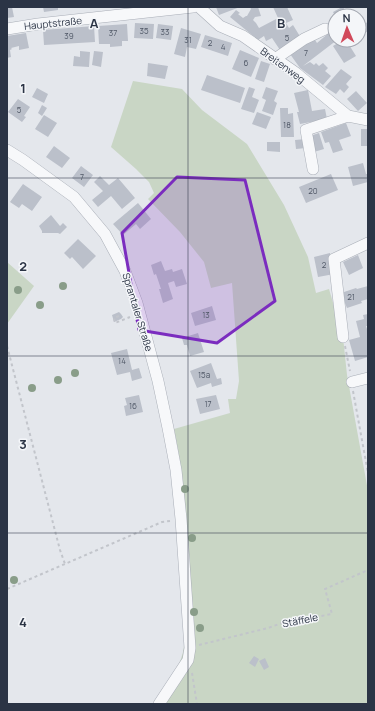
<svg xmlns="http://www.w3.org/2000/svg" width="375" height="711" font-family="Manrope,sans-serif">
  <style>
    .green { fill: #c9d6c5 }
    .building { fill: #bbc0ca }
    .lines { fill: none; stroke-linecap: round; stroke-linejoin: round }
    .minor-casing { stroke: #a9aeb7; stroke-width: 12 }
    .path { stroke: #c2c5cb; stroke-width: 2; stroke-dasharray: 3 3; stroke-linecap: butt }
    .minor { stroke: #f7f8fa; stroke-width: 11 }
    .tree { fill: #899d89 }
    .marked { fill: #7b2cbf; fill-opacity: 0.2; stroke: #7b2cbf; stroke-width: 3; stroke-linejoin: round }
    .grid { fill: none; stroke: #2b3445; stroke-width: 1; stroke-opacity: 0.55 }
    .labels { text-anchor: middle; stroke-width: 3; stroke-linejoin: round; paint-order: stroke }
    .number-label { font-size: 8px; fill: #4f5766 }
    .street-label { font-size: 10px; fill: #2b3445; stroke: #f4f6f9 }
    .grid-label { font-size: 13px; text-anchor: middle; font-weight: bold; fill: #2b3445; stroke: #f4f6f9; stroke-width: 3; stroke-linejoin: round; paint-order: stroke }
  </style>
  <rect width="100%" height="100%" fill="#e4e7ec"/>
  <path class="green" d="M133 81 182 89 202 110 247 144 284 205 308 257 316 293 329 289 343 337 347 375 368 491V704H155C165 689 183 664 184 645 184 641 184 637 184 633L185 519 179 455 174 429 230 413 228 399H236L239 381 232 283 211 288 204 262 180 232 148 199 154 193 149 182 136 169 111 147Z
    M7 262 34 286 7 324Z"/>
  <path class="building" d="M7 7H12L14 17 7 18Z
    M43 7H58V10L44 12Z
    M216 7H240L219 15Z
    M250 7H258L261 16 255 17 253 20 256 23 259 28 278 18 273 7H287L293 20 286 23 289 28 293 25 301 38 280 50 272 38 266 41 264 36 258 40 230 17 236 10 240 13 238 14 243 18 246 16H247L251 9Z
    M342 7H343L348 16H335L333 12Z
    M368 22V31L365 33 361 25Z
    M135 23 154 24 153 39 134 38Z
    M127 24 128 41H122V46L110 47V44H99L98 26Z
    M158 24 173 26 171 40 156 38Z
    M94 26 95 42 44 45 43 30Z
    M181 28 201 34 196 49 187 47 185 57 174 54Z
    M330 32 335 40H337L303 66 310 62 314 65 316 63 319 66 323 63 328 68 325 71 331 76 323 85 300 68 290 54 313 37 317 43Z
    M26 33 29 48 19 50V46L11 48 12 49 10 50 11 57 7 58V36Z
    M205 35 232 43 228 56 201 47Z
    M343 40H346L356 56 344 63 333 46Z
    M240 50 259 58 251 77 232 69Z
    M80 51 90 52 89 67 73 66 74 56 80 57Z
    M94 51 103 52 101 67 92 65Z
    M261 61 270 64 264 82 255 79Z
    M148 63 168 66 165 79 147 76Z
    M341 69 352 77 346 84 349 87 344 93 340 89 336 94 325 87Z
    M207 75 245 88 240 103 201 90Z
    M249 87 255 89 252 97 259 100 254 113 241 109Z
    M266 87 278 91 274 101 277 103 273 115 262 111 266 100 262 98Z
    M37 88 48 94 44 103 32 97Z
    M308 90 312 111 325 109 327 119 300 124 297 112H299L294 93Z
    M356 91 367 103 358 111 347 99Z
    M18 99 30 107 24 116 26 117 22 122 8 112Z
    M42 105 47 108 42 116 38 113Z
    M280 108H288V114L293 113 294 137H281Z
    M257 112 271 117 266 129 252 124Z
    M44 115 57 123 48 137 35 129Z
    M346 123 351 136 339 140 343 150 333 153 329 142 325 143 321 132Z
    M361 129H368V146H361Z
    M319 133 324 149 314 152 310 136Z
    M306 139V148L296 149 295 140Z
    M267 142H280V152L267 151Z
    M54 146 70 158 62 168 46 157Z
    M363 163 366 174H368V182L353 186 348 167Z
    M81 166 93 175 84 187 72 178Z
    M331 174 338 190 306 203 299 187Z
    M100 176 109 185 118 178 135 198 122 209 111 196 98 207 92 200 103 191 94 182Z
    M23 184 42 197 32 211 22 204 19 208 10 202Z
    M138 203 151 219 140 229 136 224 123 235 113 224Z
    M51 215 60 226 63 223 67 227 60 234 58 233H42V231L39 226Z
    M78 239 96 256 83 269 72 257 70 259 64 253Z
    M330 253 334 274 318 277 314 257Z
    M358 255 363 268 349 275 343 262Z
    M161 261 165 271 172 269 173 272 182 269 187 284 176 287 174 281 168 283 173 299 163 303 159 289H161L156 274 154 275 151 265Z
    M368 286V299L361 301 362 303 347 308 341 293 356 288 357 289Z
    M212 306 216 320 195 326 191 313Z
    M119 312 121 314 123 317 121 319 114 322 112 315Z
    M368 314V326H366L368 332V357L355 361 349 340 360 337 356 321 364 319 363 315Z
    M198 333 204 352 190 356 187 345H184L182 338Z
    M127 349 132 370 139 368 142 378 132 381 130 372 117 375 111 353Z
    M211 363 217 379 221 378 222 384 212 387 211 383 197 388 190 371Z
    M139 395 143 412 126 416 124 406 127 405 125 398Z
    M216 395 220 409 200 414 196 399Z
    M254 656 259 659 255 667 249 663Z
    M265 658 269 667 264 670 259 661Z"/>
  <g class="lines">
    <g class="minor-casing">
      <path id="minor" d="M199 7 220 26 243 36 296 73 348 116 368 120
        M7 29 38 24 193 7
        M275 59 304 39 325 29
        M7 150 23 160 74 197 105 234 125 271 137 303 158 381 168 428 176 470 181 519 190 648 188 660 159 704
        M313 169 306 130 348 116
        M343 337 334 259 368 243
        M352 382 368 378"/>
    </g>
    <path class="path" d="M119 316 114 318 115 323 130 317
      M7 346 60 550 65 564
      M345 346 350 371
      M353 391 368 473
      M7 589 162 522 170 521
      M199 645 268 628 282 623 332 614 325 589 368 570
      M192 673 197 704"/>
    <use href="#minor" class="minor"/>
  </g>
  <g class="tree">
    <circle cx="63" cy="286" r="4"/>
    <circle cx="18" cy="290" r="4"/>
    <circle cx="40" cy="305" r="4"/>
    <circle cx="75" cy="373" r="4"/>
    <circle cx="58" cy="380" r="4"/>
    <circle cx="32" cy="388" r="4"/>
    <circle cx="185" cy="489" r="4"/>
    <circle cx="192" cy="538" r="4"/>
    <circle cx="14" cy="580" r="4"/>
    <circle cx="194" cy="612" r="4"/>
    <circle cx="200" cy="628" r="4"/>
  </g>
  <path class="marked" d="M177 177 245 180 275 301 217 343 139 330 122 233Z"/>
  <path class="grid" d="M188 7V704M7 178H368M7 356H368M7 533H368"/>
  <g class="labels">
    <g class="number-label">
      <text x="144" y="34">35</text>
      <text x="165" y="35">33</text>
      <text x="113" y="36">37</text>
      <text x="69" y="39">39</text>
      <text x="287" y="41">5</text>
      <text x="188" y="43">31</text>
      <text x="210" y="46">2</text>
      <text x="223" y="50">4</text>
      <text x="306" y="56">7</text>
      <text x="246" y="66">6</text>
      <text x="19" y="113">5</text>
      <text x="287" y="128">18</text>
      <text x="82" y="180">7</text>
      <text x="313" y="194">20</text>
      <text x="324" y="268">2</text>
      <text x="351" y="300">21</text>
      <text x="206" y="318">13</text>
      <text x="122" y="364">14</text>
      <text x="204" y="378">15a</text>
      <text x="208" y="407">17</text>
      <text x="133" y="409">16</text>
    </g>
    <g class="street-label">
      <text transform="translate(53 23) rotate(-6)" y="4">Hauptstraße</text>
      <text transform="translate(283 65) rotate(36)" y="4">Breitenweg</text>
      <text transform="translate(138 312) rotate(73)" y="4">Sprantaler Straße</text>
      <text transform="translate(300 620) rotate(-11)" y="4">Stäffele</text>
    </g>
  </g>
  <g class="grid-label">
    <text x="94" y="28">A</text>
    <text x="281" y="28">B</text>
    <text x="23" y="93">1</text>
    <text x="23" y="271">2</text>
    <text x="23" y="449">3</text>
    <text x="23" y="627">4</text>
  </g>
  <rect width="375" height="711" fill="none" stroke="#2b3445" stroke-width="16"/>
  <g transform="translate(347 28) rotate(358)"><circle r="19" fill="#f4f6f9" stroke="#a4a8b1"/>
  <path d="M0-3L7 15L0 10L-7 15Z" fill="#d1495b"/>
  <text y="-6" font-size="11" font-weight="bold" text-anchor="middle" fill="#2b3445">N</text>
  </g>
</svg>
